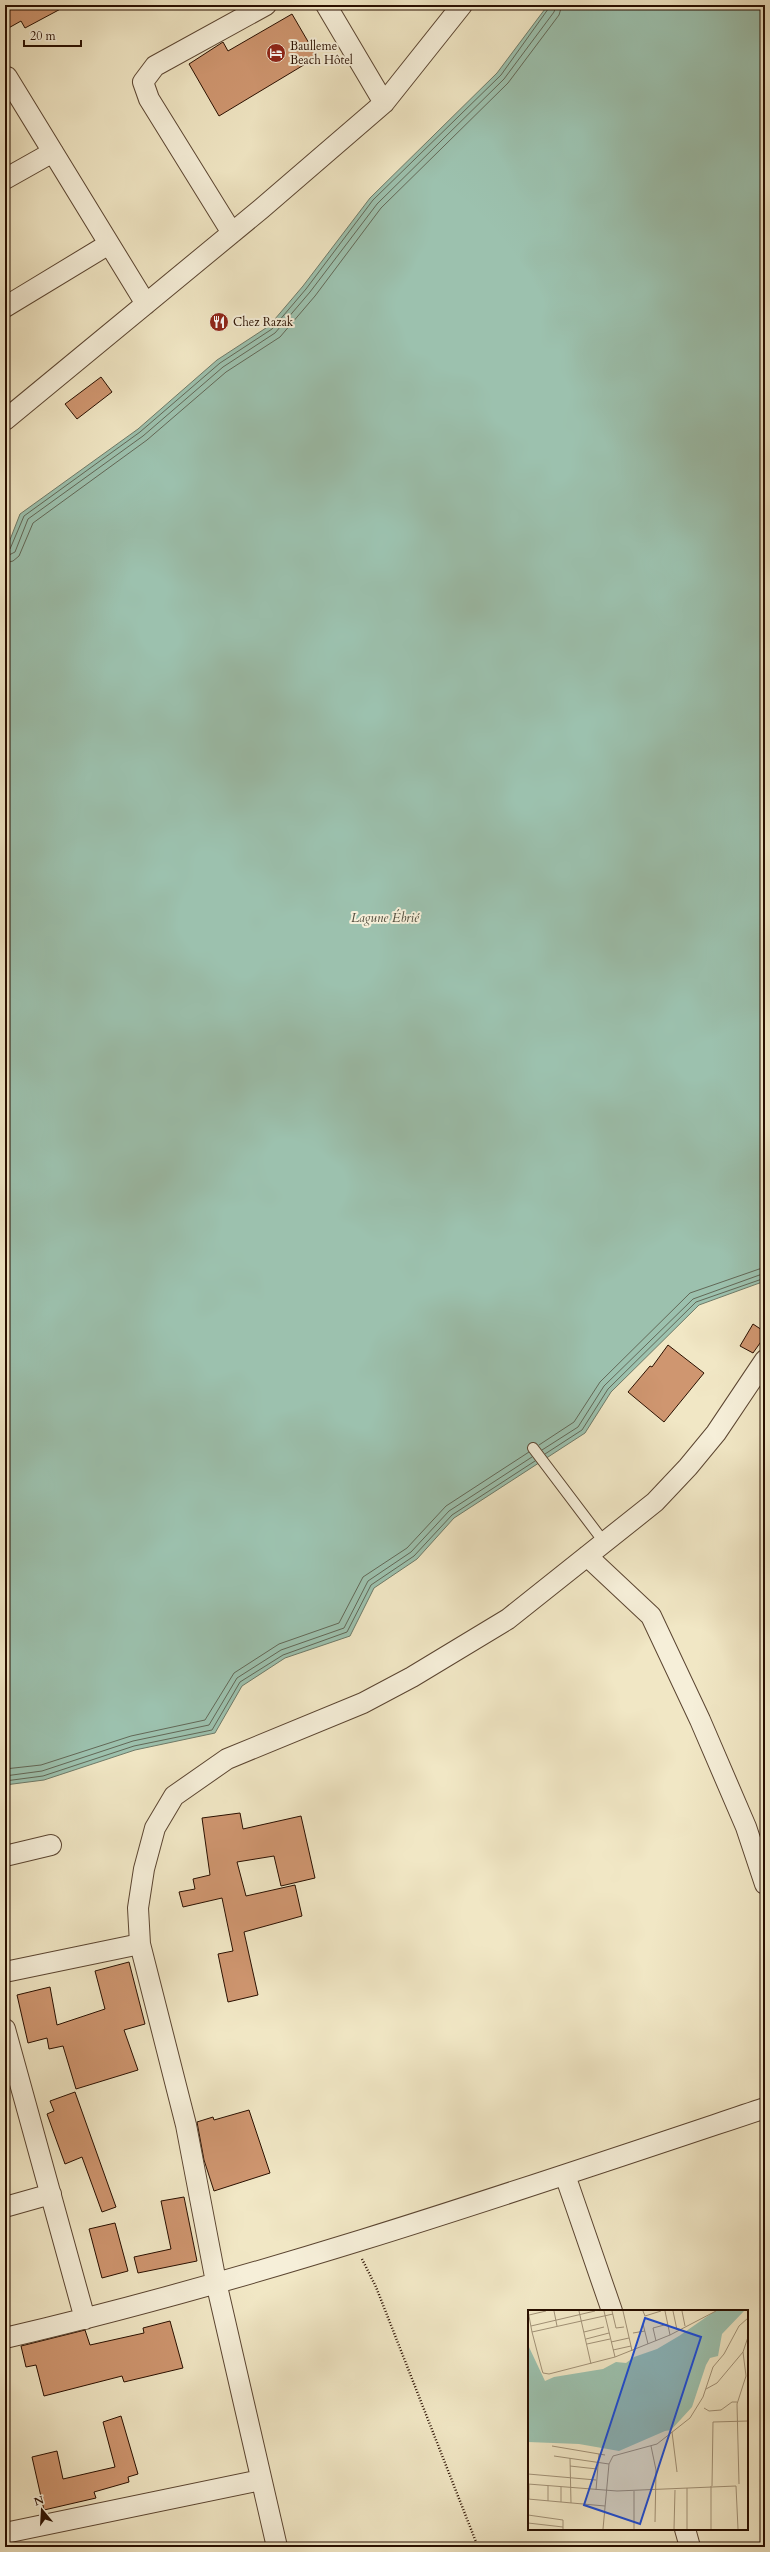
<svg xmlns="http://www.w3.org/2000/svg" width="770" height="2552" font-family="Cardo,serif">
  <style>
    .water { fill: #9cc1ae; stroke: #6e7a68 }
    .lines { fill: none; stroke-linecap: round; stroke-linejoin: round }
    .shore { stroke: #626857; stroke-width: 1 }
    .building { fill: #cf9670; stroke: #290f00 }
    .service-casing { stroke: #5b4531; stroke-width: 12 }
    .minor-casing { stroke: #5b4531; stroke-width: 22 }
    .path { stroke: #290f00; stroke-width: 2.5; stroke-dasharray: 1 2; stroke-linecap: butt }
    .service { stroke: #f6efd9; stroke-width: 10 }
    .minor { stroke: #f6efd9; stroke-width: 20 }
    .labels { text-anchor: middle; stroke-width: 4; stroke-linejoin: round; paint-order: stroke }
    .poi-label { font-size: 12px; fill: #290f00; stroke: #f6efd9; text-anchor: start }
    .water-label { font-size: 13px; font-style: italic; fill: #514d3d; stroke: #f6efd9 }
    .inset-road { fill: none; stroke: #a19176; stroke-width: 1 }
    .view { fill: #1d4ed8; fill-opacity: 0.15; stroke: #1d4ed8; stroke-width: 2 }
    .inset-edge { fill: none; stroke: #290f00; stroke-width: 2 }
  </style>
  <rect width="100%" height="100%" fill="#f1e7c5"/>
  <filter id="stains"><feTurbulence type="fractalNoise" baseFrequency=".005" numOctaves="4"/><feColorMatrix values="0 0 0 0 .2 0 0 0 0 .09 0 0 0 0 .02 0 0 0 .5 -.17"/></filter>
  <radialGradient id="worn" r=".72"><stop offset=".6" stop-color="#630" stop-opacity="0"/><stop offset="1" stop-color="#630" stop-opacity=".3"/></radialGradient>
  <path class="water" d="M548 5H765V1281L699 1305 611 1392 585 1433 454 1518 417 1559 374 1588 350 1636 285 1658 242 1686 215 1733 135 1750 44 1780 5 1785 6 550 20 514 138 429 217 360 269 326 303 286 370 198 497 73Z"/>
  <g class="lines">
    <path class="shore" d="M5 552 10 549 24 516 140 432 220 363 272 329 306 289 373 200 501 75 551 5
      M5 557 15 552 28 519 143 436 223 367 275 333 310 292 377 204 504 79 554 12 556 5
      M5 563 13 561 19 556 33 523 147 440 226 372 280 337 315 296 381 208 508 83 559 15 562 5
      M539 1445 574 1422 600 1382 690 1293 765 1267
      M542 1450 578 1427 604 1386 693 1299 765 1273
      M545 1454 582 1430 608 1389 696 1302 765 1278
      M5 1769 41 1765 131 1736 205 1720 234 1673 279 1644 339 1623 363 1577 407 1548 446 1506 529 1452
      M5 1776 42 1771 133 1741 209 1725 237 1678 281 1650 344 1628 368 1581 411 1552 449 1511 532 1457
      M5 1781 43 1776 134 1746 212 1730 240 1682 283 1655 347 1632 371 1585 414 1556 452 1515 535 1461"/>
  </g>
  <path class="building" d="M5 5H68L25 28 21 21 5 30Z
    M292 14 317 57 219 116 189 64 223 42 228 51Z
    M101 377 112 392 77 419 65 404Z
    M753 1324 765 1332V1336L753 1353 740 1346Z
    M668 1345 704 1373 664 1422 628 1392 650 1366 652 1367Z
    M240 1813 243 1829 301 1816 315 1878 281 1886 274 1856 237 1862 246 1896 295 1885 302 1916 244 1932 258 1995 228 2002 218 1954 233 1951 222 1898 183 1907 179 1892 195 1889 193 1879 210 1875 202 1818Z
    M129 1962 145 2024 124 2030 138 2070 76 2089 63 2046 49 2049 47 2038 28 2043 17 1995 50 1987 57 2025 105 2009 95 1971Z
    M75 2092 116 2207 102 2212 82 2157 65 2164 47 2114 54 2111 50 2101Z
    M249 2110 270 2173 214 2191 204 2160 197 2122 213 2117 214 2120Z
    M184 2197 197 2261 138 2273 134 2257 171 2249 161 2201Z
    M115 2223 128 2271 102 2278 89 2229Z
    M170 2321 183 2368 124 2382 122 2376 44 2396 36 2365 26 2367 21 2346 85 2330 90 2345 144 2333 143 2328Z
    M121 2416 138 2474 128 2477 129 2482 94 2492 96 2498 44 2510 32 2457 57 2451 63 2479 115 2467 103 2422Z"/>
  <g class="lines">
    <g class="service-casing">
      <path id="service" d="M533 1448 604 1542"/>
    </g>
    <g class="minor-casing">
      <path id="minor" d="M326 5 384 103
        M7 77 146 304
        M5 179 53 152
        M232 233 149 99 143 82 155 66 266 5
        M5 307 109 244
        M5 420 261 209 384 103 462 5
        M587 1556 651 1616 700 1720 746 1827 765 1884
        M5 1856 51 1845
        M5 1972 140 1944
        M5 2029 85 2319
        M565 2175 612 2311
        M5 2207 51 2194
        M5 2338C263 2278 514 2192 765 2108
        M685 2529 690 2547
        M5 2533 261 2480
        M277 2547 216 2282 186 2125 140 1944 138 1908 144 1869 155 1828 174 1796 227 1759 363 1703 412 1677 508 1619 655 1502 688 1467 716 1433 765 1360"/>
    </g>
    <path class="path" d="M362 2259 376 2287 478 2547"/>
    <use href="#service" class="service"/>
    <use href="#minor" class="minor"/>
  </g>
  <defs>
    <g id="hotel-disc" transform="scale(1)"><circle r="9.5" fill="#8f2418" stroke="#f6efd9"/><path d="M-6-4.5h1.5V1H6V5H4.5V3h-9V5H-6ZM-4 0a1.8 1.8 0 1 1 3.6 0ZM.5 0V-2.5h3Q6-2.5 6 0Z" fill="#fff"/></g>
    <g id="restaurant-disc" transform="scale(1)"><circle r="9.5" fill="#8f2418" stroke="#f6efd9"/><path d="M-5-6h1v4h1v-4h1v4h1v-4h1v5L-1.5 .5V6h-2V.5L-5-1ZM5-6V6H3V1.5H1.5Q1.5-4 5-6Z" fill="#fff"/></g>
  </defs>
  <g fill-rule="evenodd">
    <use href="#hotel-disc" x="276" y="53"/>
    <use href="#restaurant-disc" x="219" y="322"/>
  </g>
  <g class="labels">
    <g class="poi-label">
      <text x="290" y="50">Baulleme<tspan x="290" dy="14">Beach Hôtel</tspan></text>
      <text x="233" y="326">Chez Razak</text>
    </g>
    <g class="water-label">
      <text x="385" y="922">Lagune Ébrié</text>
    </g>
  </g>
  <g transform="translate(528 2310)">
    <rect width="220" height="220" fill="#f1e7c5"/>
    <path d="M187 1H216L194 24 190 46 182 48 178 55 164 97 143 120 137 121 91 141 51 134 0 132V35L17 71 26 67 75 59 88 52 98 53 106 47 129 39 151 26Z" fill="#9cc1ae"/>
    <path class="inset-road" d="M0 1 4 22 85 4M26 1 29 16M51 1 63 54M76 1 87 47M84 1 88 18 96 17M95 1 103 36M115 1 117 6 133 1M137 1 142 25M145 1 149 20M154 1 157 16M1 5 18 1M115 14 120 34M3 16 67 1M4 22 14 60 15 63 21 64 87 47 142 25 188 1M56 22 76 17M105 23 117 21M58 29 81 23M128 31 125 18 140 14M83 32 101 28M59 34 82 29M85 40 103 36 104 41M178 79 189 73 215 42 220 27M176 98 181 101 193 100 204 92H209M144 122 149 162M24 136 77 145M123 136 128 160 127 212M26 146 81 154M42 148 43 193M42 156 69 159M0 164 68 170M0 174 89 181 208 176 210 219M211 174 209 94 218 66 215 42M183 176V219M184 176 185 112 220 111M68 180 71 144M0 189 77 196M1 189V174M20 191V176M33 192V177M0 205 35 210V219M0 213 35 217M75 219 81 154 85 146 129 134 162 108 175 87 185 57 196 44 211 16 220 8M106 219V181M146 219 147 180M159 219V178"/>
    <path class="view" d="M117 8 173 27 112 214 56 195Z"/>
    <rect width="220" height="220" class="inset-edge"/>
  </g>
  <rect width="770" height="2552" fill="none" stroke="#f1e7c5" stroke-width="20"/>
  <rect x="6" y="6" width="758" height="2540" fill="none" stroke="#290f00" stroke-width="2"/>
  <rect x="10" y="10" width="750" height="2532" fill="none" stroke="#290f00"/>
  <g transform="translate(42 2510) rotate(342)" stroke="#f6efd9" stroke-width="3" paint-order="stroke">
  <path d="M0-3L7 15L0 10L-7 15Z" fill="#290f00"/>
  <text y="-6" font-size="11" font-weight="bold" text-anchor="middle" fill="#290f00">N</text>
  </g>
  <path d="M24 40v6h57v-6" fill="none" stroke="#290f00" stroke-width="2"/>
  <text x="30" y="40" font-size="12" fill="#290f00" stroke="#f6efd9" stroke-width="3" paint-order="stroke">20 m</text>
  <rect width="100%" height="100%" filter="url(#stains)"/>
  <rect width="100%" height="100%" fill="url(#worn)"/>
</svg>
